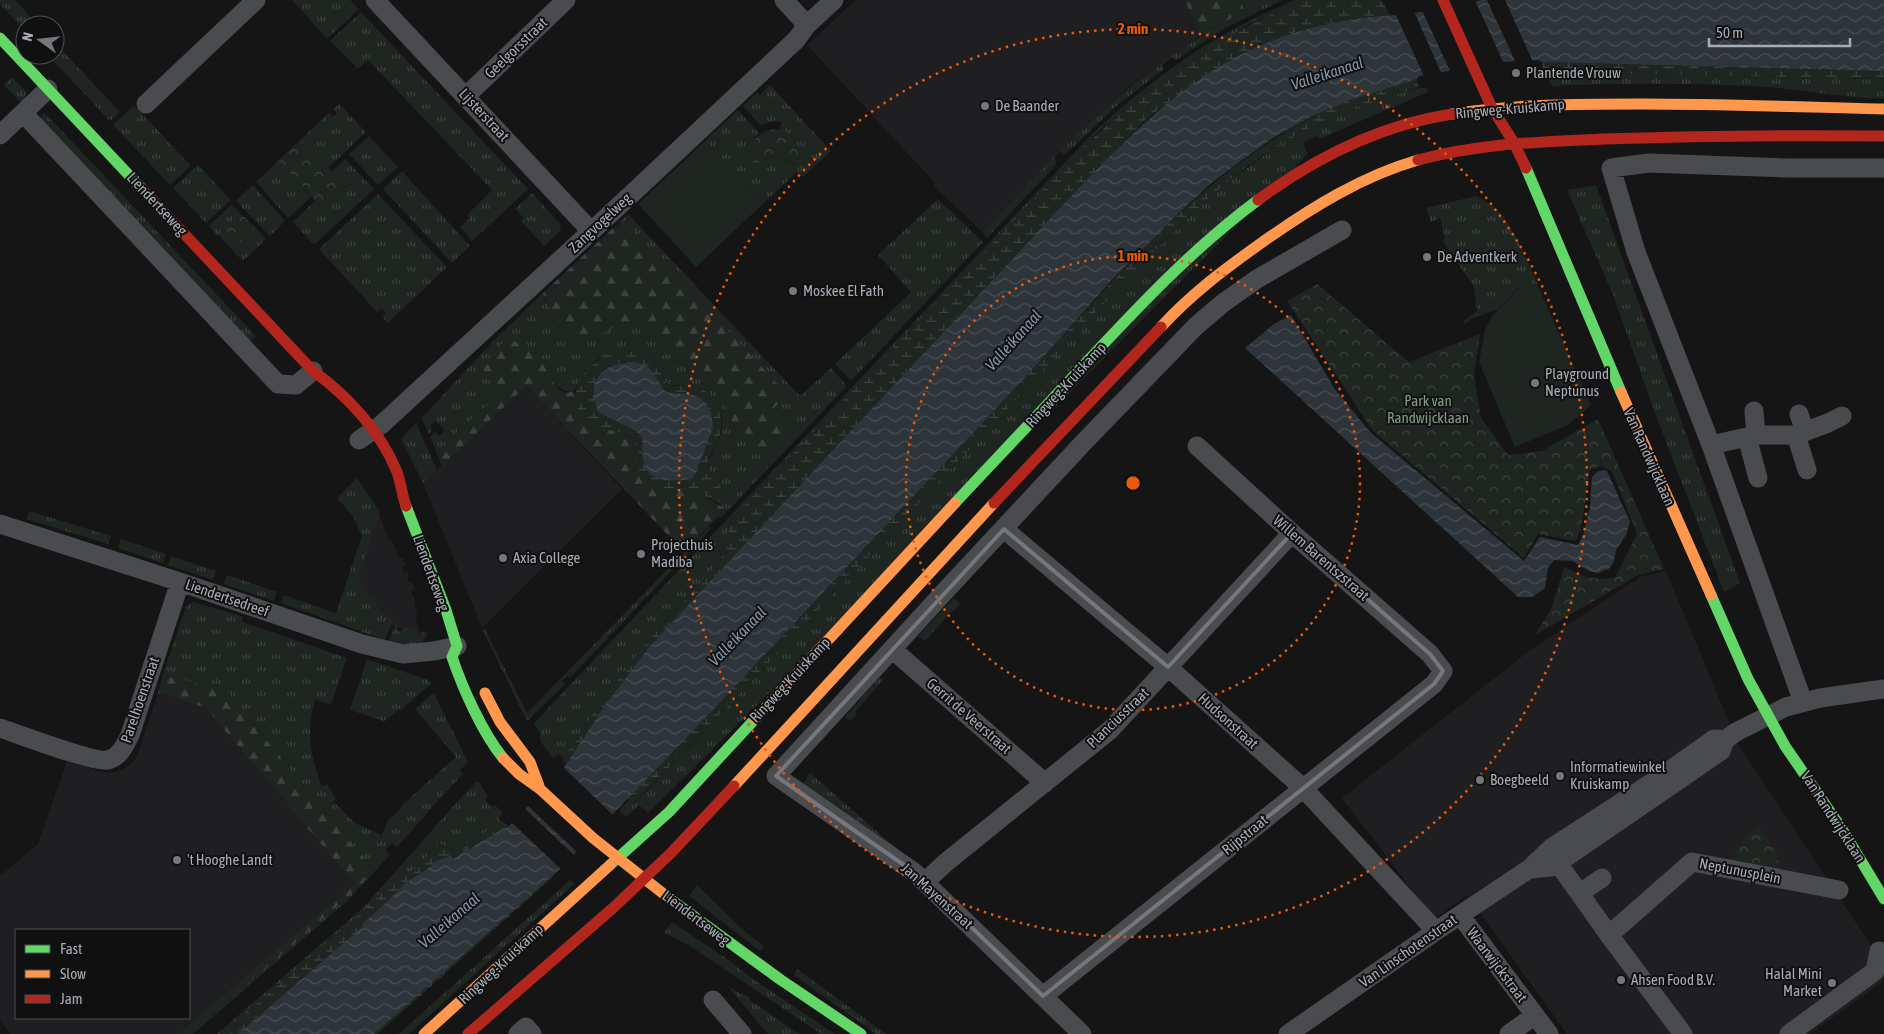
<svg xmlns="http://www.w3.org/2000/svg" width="1884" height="1034" font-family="'Asap Condensed',sans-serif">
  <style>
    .built { fill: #1f1f21; fill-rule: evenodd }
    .grass { fill: url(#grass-tufts) }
    .forest { fill: url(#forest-firs) }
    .wetland { fill: url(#wetland-marsh); fill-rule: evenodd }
    .park { fill: url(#park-crowns) }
    .garden { fill: #1f2520 }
    .water { fill: url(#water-waves) }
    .pier { fill: #151516 }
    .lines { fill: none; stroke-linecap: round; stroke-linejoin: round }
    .street { stroke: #4a4b4e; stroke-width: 19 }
    .fast { stroke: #63d668; stroke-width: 11 }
    .slow { stroke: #ff974d; stroke-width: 11 }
    .jam { stroke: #b3261e; stroke-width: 11 }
    .marked { fill: none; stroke: #75777d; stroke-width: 4; stroke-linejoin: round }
    .ring { fill: none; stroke: #e8590c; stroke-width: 2.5; stroke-dasharray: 2.5 5 }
    .poi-dot { fill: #75777d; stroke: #101011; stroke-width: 2 }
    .labels { text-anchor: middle; stroke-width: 4; stroke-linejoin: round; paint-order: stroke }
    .street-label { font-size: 15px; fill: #a8acb5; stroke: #101011 }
    .poi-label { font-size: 15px; fill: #a8acb5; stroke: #101011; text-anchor: start }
    .park-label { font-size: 15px; fill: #819e83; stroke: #101011 }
    .water-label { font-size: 16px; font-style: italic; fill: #8298ad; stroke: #101011 }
    .centre { fill: #e8590c; stroke: #101011; stroke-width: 2.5 }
    .ring-label { font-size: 15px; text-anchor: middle; font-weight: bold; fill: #e8590c; stroke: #101011; stroke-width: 4; stroke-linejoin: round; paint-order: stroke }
  </style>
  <defs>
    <pattern id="grass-tufts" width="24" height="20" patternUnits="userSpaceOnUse" patternTransform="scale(1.25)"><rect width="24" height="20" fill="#1f2520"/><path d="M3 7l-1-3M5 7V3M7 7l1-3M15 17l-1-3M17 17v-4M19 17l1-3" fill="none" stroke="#3d423e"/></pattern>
    <pattern id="forest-firs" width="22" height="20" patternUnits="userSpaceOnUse" patternTransform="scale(1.25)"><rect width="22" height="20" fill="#1f2520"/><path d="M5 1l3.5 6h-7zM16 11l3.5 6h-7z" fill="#3d423e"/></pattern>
    <pattern id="wetland-marsh" width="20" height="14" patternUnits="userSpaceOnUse" patternTransform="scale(1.25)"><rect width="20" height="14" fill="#1f2520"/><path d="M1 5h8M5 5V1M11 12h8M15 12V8" fill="none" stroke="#3d423e"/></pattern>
    <pattern id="park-crowns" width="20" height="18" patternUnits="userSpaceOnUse" patternTransform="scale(1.25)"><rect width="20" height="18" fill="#1f2520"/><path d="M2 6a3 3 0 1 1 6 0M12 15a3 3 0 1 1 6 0" fill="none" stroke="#3d423e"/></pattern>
    <pattern id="water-waves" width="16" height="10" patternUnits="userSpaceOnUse" patternTransform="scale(1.25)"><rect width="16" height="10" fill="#2d343a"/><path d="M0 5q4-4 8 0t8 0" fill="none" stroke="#494f54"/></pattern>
  </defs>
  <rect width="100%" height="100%" fill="#151516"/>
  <path class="built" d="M856 0H1184L1202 35 1128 87 1085 126 982 232 933 185 935 183 807 45Z
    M526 386 622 489 482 628 423 483Z
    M378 516 380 517 389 541H392L400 559 403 558 406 565 402 567 404 572 407 571 409 576 407 578 409 583 412 582 415 589 411 591 416 602 414 603 417 613 416 620 419 630 412 632 377 620 358 575Z
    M1666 571 1739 746 1884 965V981L1810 1034H1567L1467 895 1434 919 1342 798 1529 651 1640 577Z
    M158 693 206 708 354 883 178 1034H11L0 1021V876L38 844 67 761 101 772 110 773 124 769 133 762 137 756ZM16 930H189V1018H16Z"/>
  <path class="grass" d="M0 0H15L38 25H25V31L0 4Z
    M292 0H350L359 9 327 39Z
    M1239 0H1283L1225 28 1176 60 1173 57 1162 65 1164 69 1114 108 1066 154H1063L1060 151C1115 94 1176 49 1245 10Z
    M1295 0H1302L1249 24 1148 90 1099 131 731 519 727 542 720 562 645 644 602 701 563 758 558 754 553 758 540 741V733L534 723 1093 133C1135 95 1179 59 1229 32 1250 20 1273 10 1295 0Z
    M361 12 528 189 472 241 460 227 470 218 467 215 492 190 368 60 358 69 330 41Z
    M55 43 120 112 110 121 48 55H55Z
    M1544 72 1884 79V99C1844 98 1806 90 1766 87 1695 83 1623 83 1552 86Z
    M12 77 27 92 22 104 4 85Z
    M770 85 831 151 803 177 797 172 764 203 705 141 738 110 759 133 753 140 758 163C770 155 783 155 794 166L799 151 791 135 780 129 782 122 773 121 760 125 743 106 757 92 760 95Z
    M1426 87 1428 92 1319 139 1317 136 1303 143 1308 154 686 776 648 813 639 805 626 817 619 811 629 800 634 804 694 742 1018 397 1111 294 1214 192 1281 143 1307 129 1352 108 1393 95Z
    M339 104 366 132 328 168 301 139 329 113 333 117 337 113 333 109Z
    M134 105 191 166 170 185 113 125Z
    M44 112 256 336 248 342 40 118Z
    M369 136 398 167 378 185 349 154Z
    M1054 157 1056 160V165L987 238 982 232Z
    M345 159 374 189 314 245 293 222 315 201 321 208 345 187 331 172Z
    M278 161 311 197 288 218 256 182Z
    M198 165 231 200 206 223 173 188Z
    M402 171 470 246 452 263 383 189Z
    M253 185 285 221 270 236 236 201Z
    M1596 185 1740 583 1724 592 1655 413 1613 295 1567 190Z
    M532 193 561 225 559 232 544 246 521 221 524 218 515 209Z
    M378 194 447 267 388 323 382 317 386 313 382 308 377 312 319 249Z
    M1476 196C1485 201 1495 206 1501 214 1519 236 1533 275 1545 302L1518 288 1498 309 1471 319 1465 324 1463 322 1477 311 1474 287 1442 240 1445 239 1440 218 1431 222 1426 208Z
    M938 199 983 242 851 381 835 364 911 292 878 255Z
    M232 204 240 213V215L218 236 209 226Z
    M628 214 800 396 831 368 847 386 721 518 718 516 725 509 717 502 723 499 722 489 709 469 708 462 722 432V418L719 408 710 396 687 385H669C662 379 662 368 655 362 649 355 642 354 634 352 602 345 588 366 574 391 560 394 551 380 546 368L498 387 486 407 458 431 437 454 430 437 435 432 439 436 445 430 435 421 430 426 432 430 429 434 422 418 491 343 543 293 546 303 604 331 620 324H634L655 334 674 359 690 370 712 381 722 394 736 433 772 409 787 394 619 225 613 228Z
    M256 228 266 239 243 261 232 250Z
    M416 423 437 470 423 483 401 439Z
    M357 478 380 512 359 576 369 598 373 596 378 608 393 620 385 640 281 603 284 595 336 613 362 536 353 516 337 498Z
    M29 511 111 536 108 544 26 519Z
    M709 527 711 529 570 678 568 676 562 681 565 684 527 721 482 629H485L527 713Z
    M121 539 166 554 163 563 118 548Z
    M171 556 216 571 213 580 168 565Z
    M227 575 277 592 274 601 224 584Z
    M954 598 960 604 953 612 952 611 925 641 918 636Z
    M194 602 243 617 242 622 347 658 331 705 307 697 315 700C306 729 310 758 322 786L315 790 327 784 336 799 326 807 334 802 355 823 381 835 378 844 388 820 402 808 401 806 456 757 415 709 434 693 468 762 460 770 463 774 445 793 397 847 392 843 385 850 390 855 347 901 193 1034H189L358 888 373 870 228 693 163 674 185 609 188 604Z
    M396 623 399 625 396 629 400 632 405 626 420 632 427 633C422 652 403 646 389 641Z
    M367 659 428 680 431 684 400 711 399 710 384 721 350 710Z
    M880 677 883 680 855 712 857 714 850 721 845 717Z
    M810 773 903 854 801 787Z
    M476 782H479L488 797 485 800 491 807 495 805 503 813 498 818 500 820 481 836 455 851 439 843C427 854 419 872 402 875L360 914 221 1034H217L364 907 457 802Z
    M570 880 574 884 409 1034H399Z
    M697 885 742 929 764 946 760 951 689 896Z
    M672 922 724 957 750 977 835 1034H821L687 944 664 933Z
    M797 969 886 1034H876L794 975Z
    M732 988 744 996 746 995 750 998V1000L799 1034H768L730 989Z"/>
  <path class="forest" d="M1184 0H1239L1245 10 1202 35Z
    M623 225 633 229 787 394 773 409 793 432 774 453 750 446 736 432 722 394 712 381 690 370 674 359 655 334 634 324H620L589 340C567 335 550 314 543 293L613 228Z
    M509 337 547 365C547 372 555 386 561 391 565 394 570 392 574 391 578 431 607 424 634 439L635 456 671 493 696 490 725 509 684 552 526 386 442 466 437 454 458 431 486 406 497 387 481 368 500 345Z
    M163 674 227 692 373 870 358 888 189 1034H178L354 883 206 708 158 693Z"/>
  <path class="wetland" d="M1302 0H1380L1384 4 1390 15 1326 24 1296 32 1267 43 1246 52 1201 78 1149 117 1125 140 1004 267 649 647 606 704 566 764 563 758 602 701 645 644 720 562 727 542 731 519 1072 159C1138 91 1214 38 1302 0Z
    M1542 62 1884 71V79L1544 72Z
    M1417 79 1419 88C1372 100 1327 117 1284 142 1237 169 1198 207 1160 245 1100 305 1045 369 987 431 869 555 753 682 633 804L627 798C742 681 854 560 967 439 989 416 1012 392 1034 368 1144 246 1248 117 1417 79Z
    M614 350C631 351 650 352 660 368 663 374 663 381 669 385 678 388 687 383 695 386 718 393 727 419 718 440 716 447 707 456 708 464 709 476 724 483 723 499L719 502H716L696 490 671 493 651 487 641 479 635 456 634 439C621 431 604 431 591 423 555 401 587 362 614 350ZM625 362 662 387 666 392 693 395 713 428 696 474 678 481 667 479 642 453V436L634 430 598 412C593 381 590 369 625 362Z
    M500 820 507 825 500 832 469 849 463 848 465 852 452 859 430 866 408 881 399 889 391 899 370 916 362 927 238 1034H221L360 914 396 875C418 875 425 856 439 843L455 851 481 836Z
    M551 874 553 877 378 1034H374Z"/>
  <path class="park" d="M780 129C796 135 803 150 795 166 783 154 765 154 755 167 743 146 758 128 780 129Z
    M301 139 345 186 322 208 278 161Z
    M240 213 256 228 232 250 219 235Z
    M1317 284 1409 362 1480 334 1474 375 1481 418 1508 455 1542 451 1598 419 1664 569 1638 575 1535 635 1552 607 1564 567C1584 578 1592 580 1615 578L1637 534 1612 471 1600 466 1590 470 1581 529 1576 541 1538 534 1524 558 1373 431 1287 301Z
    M1759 827 1776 850 1781 874 1739 864 1733 859C1737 845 1746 835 1759 827Z"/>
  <path class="garden" d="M705 141 764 203 696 267 638 204Z
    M1519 288 1545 302 1591 405 1568 425 1515 447 1479 362 1485 330 1492 316Z"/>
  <path class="water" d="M1482 0H1884V71L1542 62 1538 60 1503 62 1419 76 1417 79 1350 100 1311 117 1276 136 1242 160 1209 185 1180 212 1110 282 1032 370 711 712 560 869 374 1034H238L362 927 363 923 390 899 404 884 431 866 434 862 450 856 453 859 464 852 463 848 467 846 469 849 510 825 563 769 606 704 649 647C761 527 873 407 985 288 1015 256 1045 224 1075 192 1127 138 1179 84 1248 51 1294 29 1344 18 1395 15 1424 13 1453 5 1482 0Z
    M1291 315 1334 388 1370 432 1524 561 1540 537 1578 545 1583 536 1590 507 1592 477 1597 472 1603 470 1607 471 1630 522 1626 535 1616 550 1614 561 1610 568 1598 573 1589 571 1573 561 1554 560 1548 568 1545 588 1532 597H1518L1245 348 1274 324Z
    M634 362C655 366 654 378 666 392L693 395 702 399 711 412 713 428 696 473 692 479C675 481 650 484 644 464 641 455 643 445 642 436L634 430 598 412C586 377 601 364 634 362Z"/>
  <path class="pier" d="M1470 0H1475L1504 64H1496L1451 73 1421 8H1423L1424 10Z
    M1487 0H1505L1533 62 1516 63Z
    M1413 9 1442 75 1425 78 1395 13Z
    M562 766 613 815 578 853 526 804Z
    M523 807 575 856 562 870 510 821Z"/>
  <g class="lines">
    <path class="street" d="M375 0 591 231
      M784 0 807 25
      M466 96 566 0
      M146 104 256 0
      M23 113 278 384 296 385 313 371
      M0 135 48 89
      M1754 411 1756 435
      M1799 414 1805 432
      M1796 435 1807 470
      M1747 437 1758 478
      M359 440 381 425 622 203 796 40 807 25 834 0
      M1711 445 1756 435H1796L1828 423 1842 416
      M0 524 180 582 362 644 403 654 434 651 457 646
      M1004 529 1168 667 1303 788 1436 931
      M892 649 1045 783
      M1803 702 1711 445 1636 252 1611 168 1649 163 1787 168H1884
      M0 728C18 734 94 763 108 760 120 757 125 745 130 735L180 582
      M1553 852 1560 866 1609 935 1683 1034
      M1529 869 1552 867 1721 751 1725 740 1736 732 1786 707 1820 698 1884 689
      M925 882 944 864 1110 730 1292 533
      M1580 893 1602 878
      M1460 915 1549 1034
      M1609 935 1692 862 1839 890
      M1043 996 1434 684 1443 671 1430 654 1292 533 1197 446
      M713 1000 742 1034
      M518 1034 526 1027 532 1034
      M1082 1034 914 872 776 776 947 589 1083 443 1196 326 1223 303 1257 279 1342 230
      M1288 1034 1436 931 1529 869 1551 848 1659 778 1714 739 1725 740
      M1509 1034 1535 1015
      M1789 1034 1875 971 1879 951"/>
    <path class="fast" d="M0 38 143 190
      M1526 168 1621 392
      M955 503C997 458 1040 413 1082 367 1137 308 1193 248 1258 200
      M406 506 446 610 457 646 452 657C463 689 482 732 503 758
      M1711 595 1748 679 1785 746 1842 829 1884 899
      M610 865 669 812 755 719
      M670 899 781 980 861 1034"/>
    <path class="slow" d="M1452 114C1515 104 1578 104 1641 104 1722 104 1803 107 1884 109
      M1161 327C1192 293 1226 268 1264 241 1311 208 1362 176 1418 160
      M1621 392 1711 595
      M485 693 500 722 530 762 539 786
      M755 719 955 503
      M503 758 519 774 540 789 593 838 670 899
      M734 786 994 503
      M424 1034 610 865"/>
    <path class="jam" d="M1443 0 1492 108 1514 143 1526 168
      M1418 160C1480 143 1540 142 1603 139 1697 136 1790 135 1884 136
      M143 190 313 371C347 395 381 432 397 472 401 483 402 495 406 506
      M1258 200C1316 157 1381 125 1452 114
      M994 503 1161 327
      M468 1034 613 908 671 853 734 786"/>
  </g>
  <path class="marked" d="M1004 529 1168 667 1292 533 1430 654 1443 671 1434 684 1043 996 914 872 776 776Z"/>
  <g class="ring">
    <circle cx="1133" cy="483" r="227"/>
    <circle cx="1133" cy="483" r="454"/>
  </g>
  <g class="poi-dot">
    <circle cx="1516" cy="73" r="5"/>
    <circle cx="985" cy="106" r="5"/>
    <circle cx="1427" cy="257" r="5"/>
    <circle cx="793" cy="291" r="5"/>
    <circle cx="1535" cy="383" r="5"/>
    <circle cx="641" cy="554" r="5"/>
    <circle cx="503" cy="558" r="5"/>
    <circle cx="1560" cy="776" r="5"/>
    <circle cx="1480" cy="780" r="5"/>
    <circle cx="177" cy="860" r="5"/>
    <circle cx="1621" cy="980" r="5"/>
    <circle cx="1832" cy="983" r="5"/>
  </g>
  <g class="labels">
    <g class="street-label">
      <text transform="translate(516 48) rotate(-44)" y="5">Geelgorsstraat</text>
      <text transform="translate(1510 109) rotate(-5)" y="5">Ringweg-Kruiskamp</text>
      <text transform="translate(484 115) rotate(47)" y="5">Lijsterstraat</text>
      <text transform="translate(157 204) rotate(47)" y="5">Liendertseweg</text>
      <text transform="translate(600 223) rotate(-43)" y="5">Zangvogelweg</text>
      <text transform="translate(1066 385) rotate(-47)" y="5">Ringweg-Kruiskamp</text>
      <text transform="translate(1649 457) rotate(66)" y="5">Van Randwijcklaan</text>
      <text transform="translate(1321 558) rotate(41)" y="5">Willem Barentszstraat</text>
      <text transform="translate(431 573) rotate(70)" y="5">Liendertseweg</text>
      <text transform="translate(227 598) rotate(19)" y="5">Liendertsedreef</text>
      <text transform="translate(790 680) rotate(-47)" y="5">Ringweg-Kruiskamp</text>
      <text transform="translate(140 700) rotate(-71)" y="5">Parelhoenstraat</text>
      <text transform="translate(969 716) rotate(41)" y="5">Gerrit de Veerstraat</text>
      <text transform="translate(1118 718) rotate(-44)" y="5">Planciusstraat</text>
      <text transform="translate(1228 721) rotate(42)" y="5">Hudsonstraat</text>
      <text transform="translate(1833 817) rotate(57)" y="5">Van Randwijcklaan</text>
      <text transform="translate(1245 835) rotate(-39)" y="5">Rijpstraat</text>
      <text transform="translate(1740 871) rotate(11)" y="5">Neptunusplein</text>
      <text transform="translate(937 896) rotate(42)" y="5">Jan Mayenstraat</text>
      <text transform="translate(696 918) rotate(37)" y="5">Liendertseweg</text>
      <text transform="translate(1408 951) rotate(-35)" y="5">Van Linschotenstraat</text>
      <text transform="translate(501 964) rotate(-43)" y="5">Ringweg-Kruiskamp</text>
      <text transform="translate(1497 965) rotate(53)" y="5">Waarwijckstraat</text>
    </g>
    <g class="poi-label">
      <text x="1526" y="78">Plantende Vrouw</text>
      <text x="995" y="111">De Baander</text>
      <text x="1437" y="262">De Adventkerk</text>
      <text x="803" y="296">Moskee El Fath</text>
      <text x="1545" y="379">Playground<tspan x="1545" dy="17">Neptunus</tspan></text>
      <text x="651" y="550">Projecthuis<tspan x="651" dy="17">Madiba</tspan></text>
      <text x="513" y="563">Axia College</text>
      <text x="1570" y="772">Informatiewinkel<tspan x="1570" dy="17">Kruiskamp</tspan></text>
      <text x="1490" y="785">Boegbeeld</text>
      <text x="187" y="865">'t Hooghe Landt</text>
      <text x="1822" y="979" text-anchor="end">Halal Mini<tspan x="1822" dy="17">Market</tspan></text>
      <text x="1631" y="985">Ahsen Food B.V.</text>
    </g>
    <g class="park-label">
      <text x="1428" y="406">Park van<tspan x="1428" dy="17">Randwijcklaan</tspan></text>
    </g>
    <g class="water-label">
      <text transform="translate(1327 73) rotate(-18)" y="6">Valleikanaal</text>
      <text transform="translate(1013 340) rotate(-48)" y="6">Valleikanaal</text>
      <text transform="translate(737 636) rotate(-46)" y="6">Valleikanaal</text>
      <text transform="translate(449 920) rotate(-41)" y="6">Valleikanaal</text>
    </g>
  </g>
  <circle cx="1133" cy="483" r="8" class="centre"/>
  <g class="ring-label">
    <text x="1133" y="34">2 min</text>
    <text x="1133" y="261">1 min</text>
  </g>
  <rect x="15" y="929" width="175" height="90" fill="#101011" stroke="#4d4e53"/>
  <rect x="25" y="945" width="25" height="8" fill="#63d668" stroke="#4d4e53"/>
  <text x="60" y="954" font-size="15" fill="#a8acb5">Fast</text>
  <rect x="25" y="970" width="25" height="8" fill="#ff974d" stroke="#4d4e53"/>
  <text x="60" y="979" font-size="15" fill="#a8acb5">Slow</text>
  <rect x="25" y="995" width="25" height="8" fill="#b3261e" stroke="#4d4e53"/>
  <text x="60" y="1004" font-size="15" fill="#a8acb5">Jam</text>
  <g transform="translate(40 40) rotate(285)"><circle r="24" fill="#101011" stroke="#4d4e53"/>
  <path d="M0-4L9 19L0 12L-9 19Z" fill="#75777d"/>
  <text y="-8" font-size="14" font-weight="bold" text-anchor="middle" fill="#a8acb5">N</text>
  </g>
  <path d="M1709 38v8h141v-8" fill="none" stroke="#a8acb5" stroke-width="2.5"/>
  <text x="1716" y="38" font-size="15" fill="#a8acb5" stroke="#101011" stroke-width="4" paint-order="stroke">50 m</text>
</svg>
